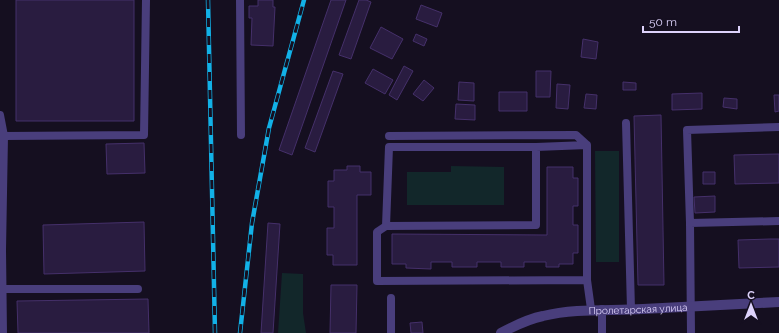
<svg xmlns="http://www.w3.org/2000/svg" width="779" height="333" font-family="Raleway,sans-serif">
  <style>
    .green { fill: #12272a }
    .building { fill: #291c40; stroke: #45306a }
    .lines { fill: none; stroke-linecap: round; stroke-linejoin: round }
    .service { stroke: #493e7c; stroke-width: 8 }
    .tertiary { stroke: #493e7c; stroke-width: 10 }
    .rail-casing { stroke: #12b1e7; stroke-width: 4.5 }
    .rail { stroke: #150f20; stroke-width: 3; stroke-dasharray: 9; stroke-linecap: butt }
    .labels { text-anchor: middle; stroke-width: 3; stroke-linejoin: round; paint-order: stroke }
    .street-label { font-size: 10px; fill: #ddd2fb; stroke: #150f20 }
  </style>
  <rect width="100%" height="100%" fill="#150f20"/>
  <path class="green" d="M595 151H619V262H596Z
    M451 166 504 167V205H407V172H451Z
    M282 273 303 274V313L306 333H278Z"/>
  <path class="building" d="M16 0H134V121H16Z
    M258 0H273V7H275L273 46 251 45 252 18H249V6H258Z
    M331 0H346L292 155 279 150Z
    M359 0H366L371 2 351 59 339 55Z
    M421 5 442 13 437 27 416 19Z
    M381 27 403 39 392 59 370 48Z
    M416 34 427 39 424 46 413 41Z
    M583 39 598 42 596 59 581 57Z
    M404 66 413 71 397 100 389 95Z
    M373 69 393 80 385 94 365 83Z
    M333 71 343 74 315 152 305 148Z
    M536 71H551L550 97H536Z
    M424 80 434 88 423 101 413 94Z
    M459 82 474 83V101L458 100Z
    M623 82 636 83V90H623Z
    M557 84 570 85 568 109 556 108Z
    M499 92H527V111H499Z
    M702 93V109L672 110V94Z
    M586 94 597 95 596 109 584 108Z
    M774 95H779V111L775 112Z
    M724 98 737 99V109L723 107Z
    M456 104 475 105V120L455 119Z
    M661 115 664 285H638L634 116Z
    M144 143 145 173 107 174 106 144Z
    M779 154V183L735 184 734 155Z
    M347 166H360V172H371V195H357V265H333V255H327V228H334V207H328V181H334V170H347Z
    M547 167H573V178H578V206H573V225H578V253H573V264H559V267H546V262H524V267H501V262H477V267H452V262H431V269L406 268V264H392V234L547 235Z
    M703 172H715V184H703Z
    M715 196V212L695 213 694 197Z
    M144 222 145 271 44 274 43 225Z
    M268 223 280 224 273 333H261Z
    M770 239H779V267L739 268 738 240Z
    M331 285H357L356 333H330Z
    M148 299 149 333H18L17 301Z
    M422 322 423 333H411L410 323Z"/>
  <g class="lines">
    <path class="service" d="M240 0 241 135
      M0 115 4 136 144 135 146 0
      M626 123 631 309
      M389 136 576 135 587 145V280L591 309
      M690 223 687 130 779 127
      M386 226 536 225V147
      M587 280 377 281V232L386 226 389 147H536L587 145
      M2 289H138
      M3 333 2 250 4 136
      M391 333V298
      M602 333V309
      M691 333 690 223 779 221"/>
    <path class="tertiary" id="s1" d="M501 333C514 326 528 319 543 316 576 308 609 311 643 309 688 307 733 304 779 302"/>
    <g class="rail-casing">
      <path id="rail" d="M208 0 215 333
        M240 333 252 223 269 128 304 0"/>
    </g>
    <use href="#rail" class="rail"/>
  </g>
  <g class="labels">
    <g class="street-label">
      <text dy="4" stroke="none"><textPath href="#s1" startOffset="141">Пролетарская улица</textPath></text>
    </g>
  </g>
  <g transform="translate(751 305)" stroke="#150f20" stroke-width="3" paint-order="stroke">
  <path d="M0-3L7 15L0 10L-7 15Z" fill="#ddd2fb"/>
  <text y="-6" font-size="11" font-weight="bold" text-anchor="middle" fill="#ddd2fb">С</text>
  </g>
  <path d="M643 26v6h96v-6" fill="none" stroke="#ddd2fb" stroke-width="2"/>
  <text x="649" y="26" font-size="12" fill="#ddd2fb" stroke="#150f20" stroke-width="3" paint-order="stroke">50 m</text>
</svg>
